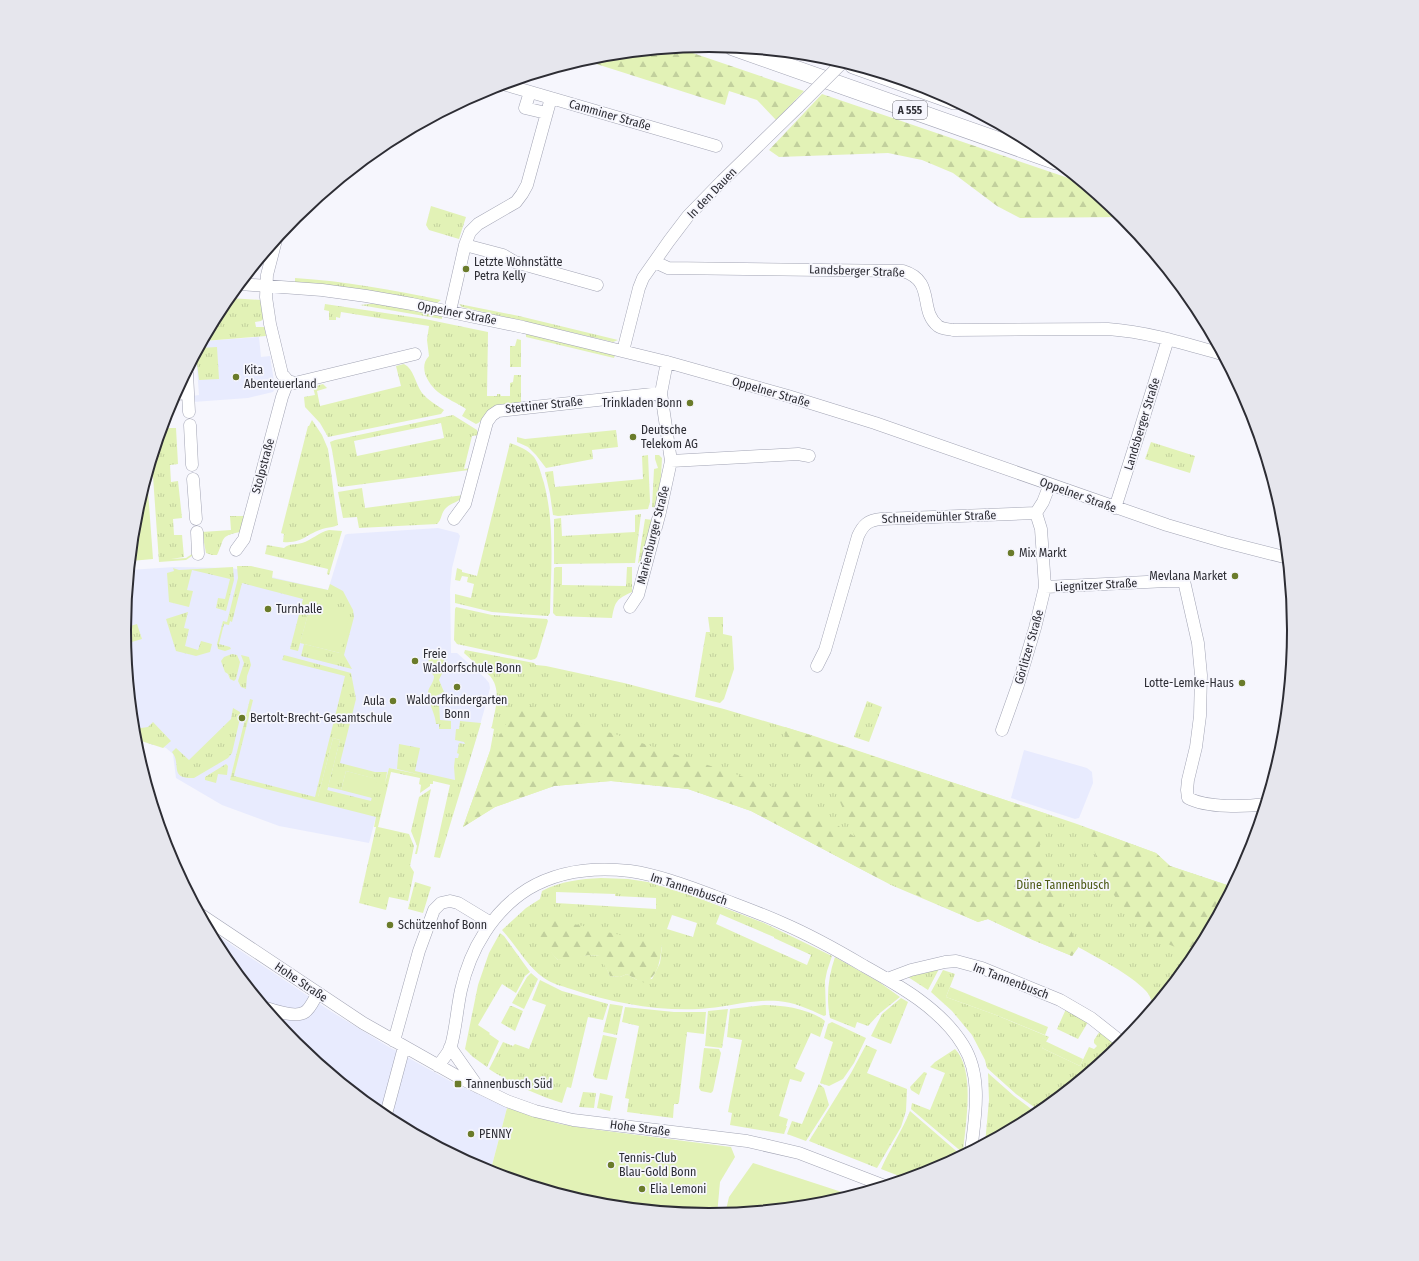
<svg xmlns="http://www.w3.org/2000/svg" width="1419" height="1261" font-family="'Fira Sans Condensed',sans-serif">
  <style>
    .built { fill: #e8ebfe }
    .grass { fill: url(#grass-tufts); fill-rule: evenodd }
    .forest { fill: url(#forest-firs) }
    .garden { fill: #e2f2b6 }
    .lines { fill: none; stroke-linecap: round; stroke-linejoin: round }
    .minor-casing { stroke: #a2a4b4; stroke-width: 13 }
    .highway-casing { stroke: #a2a4b4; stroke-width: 18 }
    .minor { stroke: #fff; stroke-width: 12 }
    .highway { stroke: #fff; stroke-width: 17 }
    .minor-bridge-casing { stroke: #a2a4b4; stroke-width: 13; stroke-linecap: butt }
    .minor-bridge { stroke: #fff; stroke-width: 12 }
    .poi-dot { fill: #6a7b2a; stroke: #f6f6fd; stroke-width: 1.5 }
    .labels { text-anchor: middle; stroke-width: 3.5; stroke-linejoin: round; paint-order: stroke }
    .shield { fill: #f6f6fd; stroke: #696970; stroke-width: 1 }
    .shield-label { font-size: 11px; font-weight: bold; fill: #2d2d34 }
    .street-label { font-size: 12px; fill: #2d2d34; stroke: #f6f6fd }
    .poi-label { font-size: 12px; fill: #2d2d34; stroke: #f6f6fd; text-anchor: start }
    .park-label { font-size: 12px; fill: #4d5a15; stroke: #f6f6fd }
    .rim { fill: none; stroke: #2d2d34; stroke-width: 2 }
  </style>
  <defs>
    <pattern id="grass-tufts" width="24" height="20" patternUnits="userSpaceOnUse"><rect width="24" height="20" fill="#e2f2b6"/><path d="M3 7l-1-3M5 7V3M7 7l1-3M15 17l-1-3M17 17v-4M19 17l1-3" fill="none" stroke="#c2d09d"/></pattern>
    <pattern id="forest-firs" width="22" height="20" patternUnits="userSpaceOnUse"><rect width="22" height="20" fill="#e2f2b6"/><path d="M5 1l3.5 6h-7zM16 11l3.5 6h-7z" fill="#c2d09d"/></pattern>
  </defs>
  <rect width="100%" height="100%" fill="#f6f6fd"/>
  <path class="built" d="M259 337 261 357 270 356 275 388 273 392 248 398 193 402 192 396 199 395 196 355 204 341Z
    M438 528 458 533 460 536 452 568 450 589 451 653H457L485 678 489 683 490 688 486 704 463 784 389 768 369 843 279 826 222 805 176 778 173 754 166 748 135 738 124 630 130 570 174 567 232 568 328 590 345 535 347 534Z
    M1024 750 1087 768 1092 772 1093 783 1079 818 1075 819 1011 798Z
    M208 929 332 1012 389 1047 450 1081 507 1108 490 1173 384 1117 295 1044 223 956Z"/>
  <path class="grass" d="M431 206 466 217 459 239 429 230 426 225Z
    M295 278C345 281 393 290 441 300L437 303 409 298 295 282Z
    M229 298 261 300 264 318 261 321 255 322 256 327H265L266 336 204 341 223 305Z
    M378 303 442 316V319L360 305Z
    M325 304 425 319 488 332 487 396H497V394H500L501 396H510V383L513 382 514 375H521V403C513 405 495 406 489 410 483 414 483 422 476 424L462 416 466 409C457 403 447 399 438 392 428 384 418 367 429 356L427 340 429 326 341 312 340 318 336 317V320H329V311L324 310Z
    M459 304 519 316 618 340 613 342 462 307Z
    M526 333 615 354 614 358 526 337Z
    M517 339 521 340V367H510V346H515Z
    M217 347 219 379 199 380 196 355 200 348Z
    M404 364C414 369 415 383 422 393 428 400 436 405 444 410L441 414 328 437 320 423 305 407 304 397 315 395 313 387 323 384 327 388 317 391 320 406 401 386 396 366Z
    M453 415 477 430 479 435 472 436 464 469 470 468 469 470 341 487 338 486 332 450 330 442 335 440ZM441 423 444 438 357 456 354 441Z
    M312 420 322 435 328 449 338 525C334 527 330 527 326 528 308 532 303 544 283 542L284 534 281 533 308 426H309Z
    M162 428H176L178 464 170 465 171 482 178 481 182 518 173 519 174 535H182L184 557 171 559 186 558 192 554V556L186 560 159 562 152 462Z
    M616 430 618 447 592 450 593 459 546 468 536 455 528 447 517 442V437L525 439Z
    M1151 442 1195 456 1190 473 1145 459Z
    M510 443C519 446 528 450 534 457 539 464 541 474 544 483 555 525 551 570 550 613L548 616 492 612 455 603V594L471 598 474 584 467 582 468 577 462 576 460 581 455 580 457 568 462 570V572L477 576Z
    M648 455 650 502 648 509 558 516 553 515 550 494 545 472 553 471 555 487 643 479 642 456Z
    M655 455H659L662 458 661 477 656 508 652 507 654 469 658 468 655 459Z
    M362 488 365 508 464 495C459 503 452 502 446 508 441 512 442 520 437 524L359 528 357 517 343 518 338 492Z
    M641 514 635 563 554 564V519L561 518 562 536 635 532V515Z
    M230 516H246L240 532C219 536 225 539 217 555H212L206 553 202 532 231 530Z
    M645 519 653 520 643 563H638Z
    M329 530 342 531 329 575 327 574 328 569 265 554 267 545 284 548C289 543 296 545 302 543 312 540 319 532 329 530Z
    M237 566H251L273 571 272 578 328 590 330 584 343 591 353 610 354 617 344 655 352 669 301 656 304 644 340 653 311 603 298 651 290 649 303 599 242 583 232 622 230 621 229 625 224 624 219 644 230 647 231 649 225 651 218 649 217 644 223 621 227 622 238 578Z
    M233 567 234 580 226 611 216 608 218 598 225 599 230 579 192 570 187 590 193 591 189 607 169 602 167 573 174 571 173 568 179 570Z
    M556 567H562V585L626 586 627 567H632V592C616 599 615 602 612 618L556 616 553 613 554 568Z
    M456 607 492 615 547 619 548 621 537 657 535 659 531 660 457 644 454 640 455 609Z
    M188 612 184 628 189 629 185 646 198 650 201 641 212 644 210 652 196 656 176 651 166 619Z
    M708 617H723V634L732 636 734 669 724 699 720 703 695 697 706 632H710Z
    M137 624 142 639 125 644V640L128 639 124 628Z
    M465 650 534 663 536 665 546 666 624 683 724 709 808 734 1077 824 1156 853 1170 866 1233 887 1196 956 1154 1007C1152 1002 1150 995 1146 991 1130 974 1098 958 1078 947L1072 956 1033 940 988 919 978 922 891 885 751 811 688 789 611 781 554 786 495 807 463 827 490 751 494 729 491 728 492 726C495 710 502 690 490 676 482 668 472 661 464 653Z
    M232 654 237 655 240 662 236 679 234 681 230 679 228 674 225 672 221 661 224 657Z
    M433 654C452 658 444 669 439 680L444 692 436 696 435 699 439 704 440 720 451 721V729H439V724H436C436 716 427 699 428 692 429 686 434 683 434 676 428 670 425 660 433 654Z
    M241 655 249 657 251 665 247 676 246 689 241 687 238 681 244 663Z
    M284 655 351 673 356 699 340 763 375 772H387L385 783 389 768 422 775 397 769 399 744 420 748 415 771 455 780 454 767 455 758H458L459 754 457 753 459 743 465 744 464 742 455 740 456 729H459L460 721 481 723 440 858 434 857 450 785 433 781V784H430V786L420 793 421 785 419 784 420 778 391 772 378 827 409 834 414 846 410 866 414 872 408 901 389 897 386 910 359 903 376 827H374L376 817 230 780 250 699 253 700 234 776 315 797 345 676 282 660ZM333 738 340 740 328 787 341 790 346 771 376 779 371 801 327 790 318 797Z
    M867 701 882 707 869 742 854 737Z
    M233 708 240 712 241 714 232 753 228 758 194 778C168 779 182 764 172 752L176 748 189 760 231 719Z
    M153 722 171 741 163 748 135 739 134 729 148 727Z
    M226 764 228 766 227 775 218 774 216 783 205 780V777Z
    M431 789 417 854H415L417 846 411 831 419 797Z
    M601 878 628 879 648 882 693 896 764 923 832 956 827 971 825 981 826 1015 824 1016C809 1009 793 1002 778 1001 752 999 725 1008 699 1009 657 1011 612 1003 571 989 562 986 552 984 544 978 526 965 517 946 502 930L526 908 540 899 542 891C561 881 580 879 601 878ZM556 892 615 894V896L656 898V909L556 903ZM720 914 774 937V938L811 955 807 965 716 924ZM672 915 697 923 693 937 667 929ZM662 945 660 963 652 979 637 980 627 974 620 977 610 976 601 956 588 955 558 960 551 952Z
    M415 882 431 887 423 913 408 909Z
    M500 933 504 936 530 972 525 976 516 993 502 984 478 1025 490 1033 489 1034 499 1041 487 1067 473 1057 465 1049 478 985 489 953Z
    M835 957 879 982 900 997 880 1013 868 1026 857 1022 855 1028 830 1018C826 998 828 977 835 957Z
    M940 967 928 990 908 977Z
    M943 970 955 974 946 997 996 1015 1049 1037 1042 1048 1080 1066 1089 1047 1094 1049 1097 1046 1094 1043V1040L1100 1031 1120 1047 1041 1112 1016 1094 987 1068 985 1060 972 1035 952 1011 931 992Z
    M531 973 538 979 524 1009 512 1003 527 977Z
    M540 980 562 991 608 1004 603 1020 588 1017 571 1088 567 1087 562 1103C534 1094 514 1085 489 1069L503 1042 513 1046 515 1044 529 1049 546 1005 532 1000Z
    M901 998 908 1002 891 1044 871 1036 882 1014Z
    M610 1004 623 1006 617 1035 603 1032Z
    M764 1005C782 1005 811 1009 825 1021L820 1037 811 1033 795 1068 805 1073 801 1082 790 1079 779 1116 788 1119 786 1126H787L784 1134 730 1125 732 1113 728 1112 742 1040 727 1037 730 1009Z
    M510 1006H512L523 1011 515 1031 501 1023Z
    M625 1007 674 1012H706L704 1034 687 1032 679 1102 678 1104H674L673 1118 627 1112 629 1099 625 1098 639 1026 622 1022Z
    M728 1009 722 1048 705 1046 708 1011Z
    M1066 1009 1088 1022 1078 1039 1057 1029Z
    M832 1022 866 1038 854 1063 843 1079 829 1086 820 1083 833 1042 824 1038 828 1024Z
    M603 1035 617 1038 607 1080 595 1078 593 1075Z
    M866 1045 877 1050 867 1073 907 1089 906 1111 901 1127 877 1168 809 1141 851 1073Z
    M704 1048 719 1049 721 1053 713 1091 711 1093 701 1091 699 1088Z
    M955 1049C976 1070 965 1126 963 1153L911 1109 912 1103 930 1110 945 1073 930 1067 935 1062Z
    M924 1072 927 1073 919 1095 911 1090 910 1087Z
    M988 1073 1014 1096 1038 1114 985 1144 989 1100Z
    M819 1084 824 1088 829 1105 806 1141 787 1134 792 1121 802 1124Z
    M583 1092 596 1093 594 1108 579 1107Z
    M600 1093 613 1096 610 1111 597 1108Z
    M910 1111 962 1156 933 1172 907 1179 881 1169C890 1149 902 1131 910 1111Z"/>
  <path class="forest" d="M678 48 804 91 776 120 757 100 729 91 725 105 584 60 596 56Z
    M822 94 1083 183 1125 218 1121 217 1020 218 997 206 953 173 922 160 888 153 779 157 769 150Z
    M530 706 786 791 855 837 832 783 785 737V727L1047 814 1039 849 1078 948 1072 956 1033 940 988 919 978 922 876 877 751 811 688 789 611 781 554 786 495 807 463 827 490 751 511 716Z
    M1090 829 1156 853 1170 866 1233 887 1196 956 1161 941 1117 900 1098 868Z
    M553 919 662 945C660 960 659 975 645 983L637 980 627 974 620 977 610 976 600 956 588 955 572 959 558 960 538 939Z"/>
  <path class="garden" d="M147 477 153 559 131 561 135 516Z
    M311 603 350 613 340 653 300 643Z
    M333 738 340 740 325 799 318 797Z
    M346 771 377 779 372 798 341 790Z
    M950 987 1048 1027 1045 1035 996 1015 946 997Z
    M1045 1041 1083 1059 1080 1066 1042 1048Z
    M507 1108 560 1124 591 1129 731 1147 735 1157 720 1182 717 1215 709 1216 595 1205 490 1173Z
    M753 1163 854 1196 823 1205 725 1214 729 1197Z"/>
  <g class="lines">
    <g class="minor-casing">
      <path id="minor" d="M503 84 716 146
        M530 92 525 108 546 113
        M276 240 267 275 266 297 270 324 282 374 288 381 295 383 415 354
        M465 245 503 255 515 262 597 285
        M655 262 668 268 903 271C936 281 918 310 938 326 942 329 948 329 953 330L1108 329C1148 332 1183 343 1222 354
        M240 284 322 290 366 296 412 304 523 327 667 362 788 396 875 423 1167 525 1225 542 1288 558
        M450 311 465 245 470 232 478 224 516 202 522 194 527 185 551 98
        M623 351 639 288 643 278 669 241 688 216 722 181 799 106
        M187 373 189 412
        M175 394 188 393
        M190 425 192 465
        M671 461 798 454 809 456
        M193 479 196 519
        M1115 508 1138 436 1168 339
        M454 519 465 504 487 422 492 415 498 411 661 393
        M197 532 198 554
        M236 550 244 539 282 397 288 381
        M1045 587 1167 581H1184L1198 643 1201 675 1200 716 1196 747 1188 780 1187 790 1188 798C1207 808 1245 807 1266 804
        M630 607 638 595 660 512 671 461 661 393 667 362
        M817 666 825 650 858 536C863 525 868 520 881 519L1036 513 1043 502 1050 484
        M1002 730 1018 685 1035 628 1045 587 1041 529 1036 513
        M201 915 363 1023 462 1079 507 1101 535 1111 573 1120 747 1141 799 1153 885 1186
        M887 979 911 970 945 962 956 961 982 968 1060 1000 1091 1018 1124 1044
        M266 1008C275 1011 296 1018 305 1012 311 1008 314 999 318 993
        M394 1041 419 951 434 910 441 903 450 901 458 903 491 923
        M450 1047 478 1087
        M438 1066C442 1060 449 1053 451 1046 456 1028 457 1008 461 990 470 949 493 911 528 889 558 871 595 867 630 871 658 875 687 886 714 896 737 905 760 913 782 923 810 935 837 950 864 966 900 986 941 1009 963 1045 983 1077 975 1117 971 1151
        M385 1118 404 1047"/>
    </g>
    <g class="highway-casing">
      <path id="highway" d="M733 47 1056 161
        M853 65 954 101"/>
    </g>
    <use href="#minor" class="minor"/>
    <use href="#highway" class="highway"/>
    <g class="minor-bridge-casing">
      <path id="minor-bridge" d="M799 106 843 62"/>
    </g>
    <use href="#minor-bridge" class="minor-bridge"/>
  </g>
  <g class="poi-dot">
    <circle cx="466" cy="269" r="4"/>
    <circle cx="236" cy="377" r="4"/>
    <circle cx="690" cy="403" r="4"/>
    <circle cx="633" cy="437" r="4"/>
    <circle cx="1011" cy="553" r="4"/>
    <circle cx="1235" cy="576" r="4"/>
    <circle cx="268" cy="609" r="4"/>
    <circle cx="415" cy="661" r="4"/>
    <circle cx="1242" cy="683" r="4"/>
    <circle cx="457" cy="687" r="4"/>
    <circle cx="393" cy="701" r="4"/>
    <circle cx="242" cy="718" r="4"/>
    <circle cx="390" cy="925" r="4"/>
    <rect x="454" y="1080" width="8" height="8" rx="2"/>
    <circle cx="471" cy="1134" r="4"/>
    <circle cx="611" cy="1165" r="4"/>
    <circle cx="642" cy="1189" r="4"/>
  </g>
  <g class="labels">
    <rect class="shield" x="893" y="101" width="34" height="18" rx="3"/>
    <g class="shield-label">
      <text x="910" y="114">A 555</text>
    </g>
    <g class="street-label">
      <text transform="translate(610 115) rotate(16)" y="4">Camminer Straße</text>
      <text transform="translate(712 193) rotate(-46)" y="4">In den Dauen</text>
      <text transform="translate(857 271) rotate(2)" y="4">Landsberger Straße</text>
      <text transform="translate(457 313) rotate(11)" y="4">Oppelner Straße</text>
      <text transform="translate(771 392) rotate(16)" y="4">Oppelner Straße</text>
      <text transform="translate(544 405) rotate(-6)" y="4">Stettiner Straße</text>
      <text transform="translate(1142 424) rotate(-73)" y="4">Landsberger Straße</text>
      <text transform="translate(263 466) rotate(-75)" y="4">Stolpstraße</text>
      <text transform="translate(1078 495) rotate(20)" y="4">Oppelner Straße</text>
      <text transform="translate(939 517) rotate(-2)" y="4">Schneidemühler Straße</text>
      <text transform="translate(653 535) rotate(-76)" y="4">Marienburger Straße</text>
      <text transform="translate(1096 585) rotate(-3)" y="4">Liegnitzer Straße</text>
      <text transform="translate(1029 647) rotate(-74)" y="4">Görlitzer Straße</text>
      <text transform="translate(689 889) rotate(18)" y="4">Im Tannenbusch</text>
      <text transform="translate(1011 981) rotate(21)" y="4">Im Tannenbusch</text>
      <text transform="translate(301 982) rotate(34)" y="4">Hohe Straße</text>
      <text transform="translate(640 1128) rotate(7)" y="4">Hohe Straße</text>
    </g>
    <g class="poi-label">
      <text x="474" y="266">Letzte Wohnstätte<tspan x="474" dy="14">Petra Kelly</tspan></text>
      <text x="244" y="374">Kita<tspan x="244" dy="14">Abenteuerland</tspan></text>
      <text x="682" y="407" text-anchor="end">Trinkladen Bonn</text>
      <text x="641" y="434">Deutsche<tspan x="641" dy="14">Telekom AG</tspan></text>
      <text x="1019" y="557">Mix Markt</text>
      <text x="1227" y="580" text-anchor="end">Mevlana Market</text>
      <text x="276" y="613">Turnhalle</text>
      <text x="423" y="658">Freie<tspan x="423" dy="14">Waldorfschule Bonn</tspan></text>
      <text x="1234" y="687" text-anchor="end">Lotte-Lemke-Haus</text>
      <text x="457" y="704" text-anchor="middle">Waldorfkindergarten<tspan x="457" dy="14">Bonn</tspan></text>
      <text x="385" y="705" text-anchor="end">Aula</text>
      <text x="250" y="722">Bertolt-Brecht-Gesamtschule</text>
      <text x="398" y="929">Schützenhof Bonn</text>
      <text x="466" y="1088">Tannenbusch Süd</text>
      <text x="479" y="1138">PENNY</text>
      <text x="619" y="1162">Tennis-Club<tspan x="619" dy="14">Blau-Gold Bonn</tspan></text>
      <text x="650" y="1193">Elia Lemoni</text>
    </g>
    <g class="park-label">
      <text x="1063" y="889">Düne Tannenbusch</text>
    </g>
  </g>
  <path d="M0 0H1419V1261H0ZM131 630a578 578 0 1 1 1156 0a578 578 0 1 1-1156 0Z" fill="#e6e6ed" fill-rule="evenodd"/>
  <path class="rim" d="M131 630a578 578 0 1 1 1156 0a578 578 0 1 1-1156 0Z"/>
</svg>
